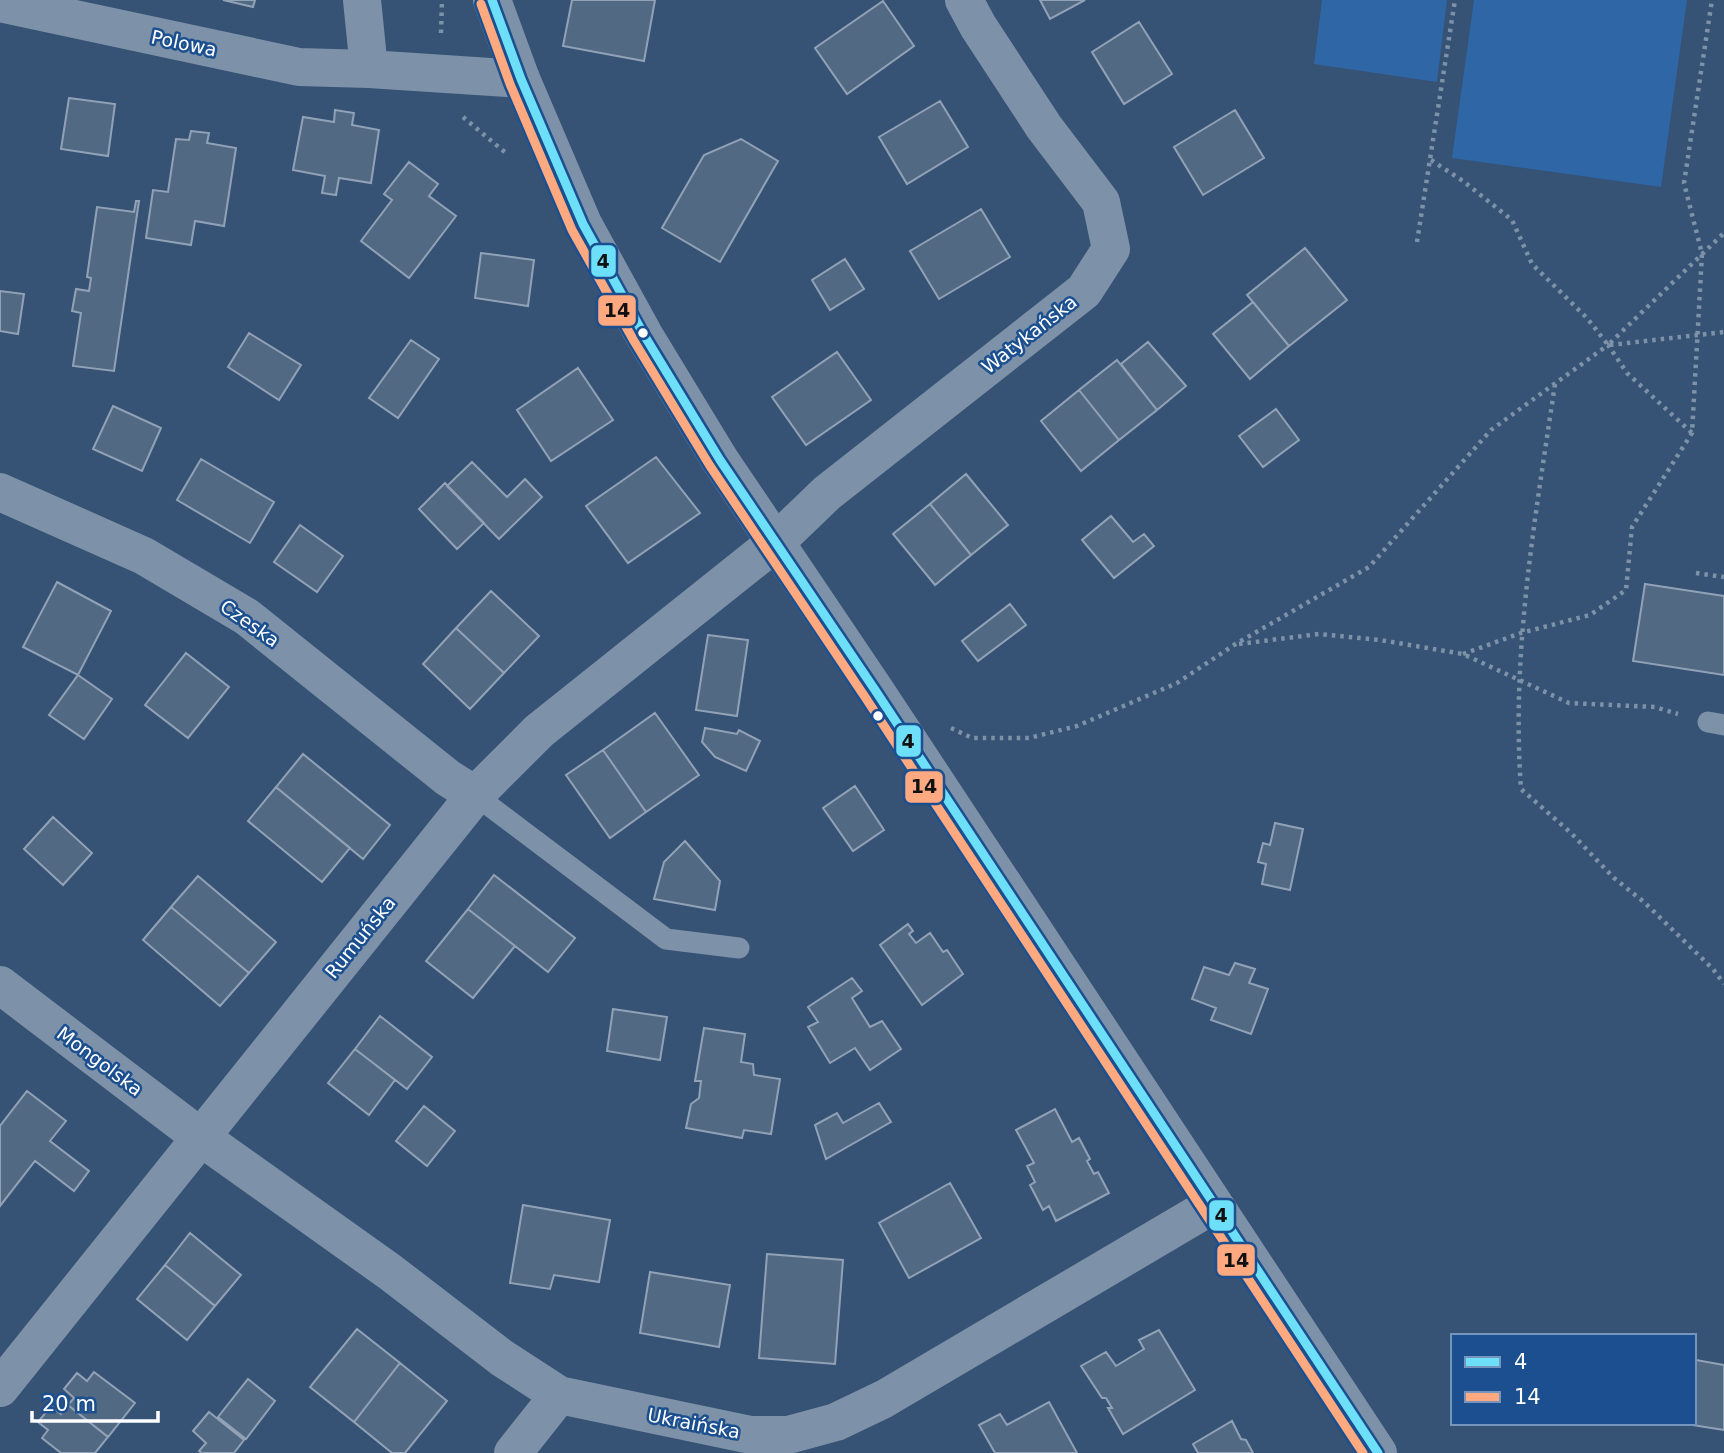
<svg xmlns="http://www.w3.org/2000/svg" width="1724" height="1453" font-family="'DejaVu Sans',sans-serif">
  <style>
    .green { fill: #2f66a5 }
    .building { fill: #526984; stroke: #92a2b6; stroke-width: 2 }
    .lines { fill: none; stroke-linecap: round; stroke-linejoin: round }
    .path { stroke: #7d92a8; stroke-width: 4.5; stroke-dasharray: 3.5 5; stroke-linecap: butt }
    .service { stroke: #7d92a8; stroke-width: 21 }
    .minor { stroke: #7d92a8; stroke-width: 38 }
    .tertiary { stroke: #7d92a8; stroke-width: 38 }
    .bus-1-casing { stroke: #1b4f8f; stroke-width: 14 }
    .bus-2-casing { stroke: #1b4f8f; stroke-width: 14 }
    .bus-1 { stroke: #6ddff8; stroke-width: 9 }
    .bus-2 { stroke: #ffa980; stroke-width: 9 }
    .bus-dot { fill: #fff; stroke: #1b4f8f; stroke-width: 2.5 }
    .labels { text-anchor: middle; stroke-width: 5; stroke-linejoin: round; paint-order: stroke }
    .street-label { font-size: 19px; fill: #fff; stroke: #1b4f8f }
    .line-badge { stroke: #1b4f8f; stroke-width: 2.5 }
    .pale-badge-label { font-size: 19px; text-anchor: middle; font-weight: bold; fill: #111 }
  </style>
  <rect width="100%" height="100%" fill="#365274"/>
  <path class="green" d="M1322 0H1447L1437 82 1314 64Z
    M1474 0H1687L1661 187 1452 158Z"/>
  <path class="building" d="M223 0H255L253 7Z
    M572 0H655L644 61 563 46Z
    M1040 0H1085L1050 19Z
    M883 1 914 46 847 94 815 48Z
    M1139 22 1172 74 1124 104 1092 52Z
    M69 98 115 104 108 156 61 149Z
    M940 101 968 147 907 184 879 137Z
    M335 110 354 113 352 125 379 130 371 183 339 178 336 195 322 193 325 176 293 170 303 117 334 122Z
    M1235 110 1264 158 1203 195 1174 147Z
    M191 131 209 133 207 143 236 148 224 226 195 221 191 245 146 238 153 190 168 192 176 139 189 140Z
    M741 139 778 161 720 262 662 228 704 155Z
    M409 162 438 184 429 196 456 216 409 278 361 241 392 200 384 194Z
    M136 201H139L114 371 73 366 81 313 72 311 76 289 89 291 91 278 87 277 97 207 134 212Z
    M981 209 1010 257 939 299 910 251Z
    M1305 248 1347 300 1289 346 1247 295Z
    M481 253 534 260 528 306 475 298Z
    M845 259 864 289 830 310 812 280Z
    M0 291 24 294 18 334 0 331Z
    M1253 302 1289 346 1250 379 1213 334Z
    M249 333 301 365 279 400 228 367Z
    M411 340 439 359 398 418 369 398Z
    M1148 342 1186 386 1157 410 1121 364Z
    M837 352 871 400 806 445 772 397Z
    M1117 360 1157 410 1119 440 1079 390Z
    M578 368 613 420 551 461 517 410Z
    M1079 390 1119 440 1081 471 1041 421Z
    M113 406 161 428 142 471 93 449Z
    M1276 409 1299 440 1263 467 1239 436Z
    M656 457 700 513 628 563 586 506Z
    M201 459 274 502 250 543 177 500Z
    M472 462 507 497 525 479 542 497 499 539 447 486Z
    M966 474 1008 525 971 555 930 504Z
    M445 483 484 523 457 549 419 509Z
    M930 504 971 555 935 585 893 534Z
    M1111 516 1133 542 1144 534 1154 546 1114 578 1082 540Z
    M300 525 343 556 317 592 274 562Z
    M57 582 111 611 78 675 23 647Z
    M1645 584 1724 596V675L1633 661Z
    M491 591 539 636 504 673 456 628Z
    M1010 604 1026 625 978 661 962 641Z
    M456 628 504 673 470 709 423 664Z
    M708 635 748 640 737 716 696 710Z
    M186 653 229 687 188 738 145 705Z
    M78 675 112 699 84 739 49 715Z
    M655 713 699 775 646 812 603 750Z
    M705 728 737 734 739 730 760 741 746 771 715 757 702 742Z
    M603 750 646 812 610 838 566 775Z
    M303 754 390 825 363 859 276 787Z
    M855 786 884 830 853 851 823 808Z
    M276 787 350 848 322 882 248 821Z
    M53 817 92 853 63 885 24 849Z
    M1275 823 1303 829 1290 890 1262 884 1266 864 1258 862 1263 843 1270 845Z
    M685 841 720 881 715 910 654 899 664 862Z
    M494 875 575 938 548 972 468 909Z
    M198 876 276 942 249 973 171 907Z
    M171 907 249 973 220 1006 143 940Z
    M468 909 515 946 473 998 426 961Z
    M908 924 913 931 909 934 916 943 930 933 943 952 947 950 963 974 922 1005 880 945Z
    M1235 963 1255 969 1249 983 1268 989 1251 1034 1211 1020 1216 1008 1192 999 1204 967 1229 975Z
    M852 978 862 991 852 998 870 1027 882 1021 901 1049 870 1070 855 1048 830 1063 808 1027 818 1022 808 1007Z
    M613 1009 667 1017 660 1060 607 1051Z
    M380 1016 432 1057 407 1089 355 1049Z
    M704 1028 745 1034 741 1062 753 1064 754 1075 780 1079 771 1134 744 1130 742 1138 686 1128 691 1104 699 1098 701 1081H695Z
    M355 1049 395 1080 369 1115 328 1083Z
    M27 1091 66 1121 50 1141 89 1171 74 1191 35 1161 0 1206V1126Z
    M879 1103 891 1122 826 1159 815 1125 837 1113 843 1123Z
    M424 1106 455 1131 427 1166 396 1141Z
    M1055 1109 1072 1142 1079 1138 1090 1159 1087 1161 1094 1174 1098 1172 1109 1193 1056 1221 1049 1206 1043 1210 1030 1185 1035 1182 1027 1166 1034 1163 1016 1130Z
    M950 1183 981 1238 909 1278 879 1223Z
    M523 1205 610 1220 599 1282 554 1275 550 1289 510 1283Z
    M190 1233 241 1275 215 1306 165 1265Z
    M767 1254 843 1260 835 1364 759 1358Z
    M165 1265 215 1306 187 1340 137 1299Z
    M650 1272 730 1285 719 1347 640 1333Z
    M357 1329 400 1363 354 1422 310 1387Z
    M1159 1330 1195 1390 1123 1434 1108 1408H1112L1106 1398H1102L1081 1366 1106 1352 1116 1366 1144 1349 1139 1340Z
    M1696 1360 1724 1365V1430L1686 1424 1694 1423Z
    M400 1363 447 1401 405 1453H392L354 1422Z
    M94 1372 135 1403 108 1437 68 1405 74 1398 64 1389 77 1373 87 1381Z
    M248 1379 275 1401 246 1439 218 1417Z
    M1049 1402 1077 1453H995L979 1425 1000 1414 1007 1425Z
    M68 1405 108 1437 95 1453H61L42 1438 48 1430 38 1422 51 1406 61 1414Z
    M209 1412 244 1440 234 1453H202L199 1451 206 1443 193 1431Z
    M1232 1421 1241 1439 1246 1440 1253 1453H1198L1193 1444Z"/>
  <g class="lines">
    <path class="path" d="M441 33 442 0
      M463 117 507 154
      M1431 160 1463 181 1512 220 1532 264 1587 318 1608 345 1724 233
      M1417 242 1455 0
      M1610 345 1724 332
      M1555 384C1535 519 1511 653 1521 789L1571 833 1614 878 1644 902 1713 969 1724 984
      M1696 573 1724 577
      M1239 644 1319 634 1380 640 1463 654 1569 703 1655 707 1678 714
      M1463 654 1521 633 1590 615 1626 590 1632 527 1692 433 1702 254 1684 183 1712 0
      M951 728 972 738H1029L1077 726 1177 683 1234 645 1369 567 1491 430 1608 345 1627 373 1692 433"/>
    <path class="service" d="M1708 722 1724 725
      M475 795 666 939 739 948"/>
    <path class="minor" d="M362 0 369 69 521 79
      M0 3 299 67 369 69
      M0 492 144 556 247 617 448 778 475 795
      M0 985 199 1136 390 1272 502 1358 559 1395 751 1435H788L836 1422 884 1399 1213 1205
      M0 1388 475 795 539 731 776 542 827 493 1084 291 1111 249 1101 202 1044 127 978 26 964 0
      M513 1453 559 1395"/>
    <path class="tertiary" d="M492 0 521 79 583 224 644 335 720 460 875 690 1378 1453"/>
    <g class="bus-1-casing">
      <path id="bus-1" d="M492 0 521 79 583 224 644 335 720 460 875 690 1378 1453"/>
    </g>
    <g class="bus-2-casing">
      <path id="bus-2" d="M481 4 510 84 572 230 634 341 710 466 865 697 1363 1453"/>
    </g>
    <use href="#bus-1" class="bus-1"/>
    <use href="#bus-2" class="bus-2"/>
  </g>
  <g class="bus-dot">
    <circle cx="643" cy="333" r="6"/>
    <circle cx="878" cy="716" r="6"/>
  </g>
  <g class="labels">
    <g class="street-label">
      <text transform="translate(184 43) rotate(12)" y="7">Polowa</text>
      <text transform="translate(1029 334) rotate(-38)" y="7">Watykańska</text>
      <text transform="translate(250 623) rotate(35)" y="7">Czeska</text>
      <text transform="translate(360 937) rotate(-51)" y="7">Rumuńska</text>
      <text transform="translate(100 1061) rotate(37)" y="7">Mongolska</text>
      <text transform="translate(694 1423) rotate(11)" y="7">Ukraińska</text>
    </g>
  </g>
  <g class="line-badge">
    <rect x="590" y="244" width="27" height="34" rx="7" fill="#6ddff8"/>
    <rect x="597" y="294" width="40" height="33" rx="7" fill="#ffa980"/>
    <rect x="895" y="724" width="27" height="34" rx="7" fill="#6ddff8"/>
    <rect x="904" y="770" width="40" height="34" rx="7" fill="#ffa980"/>
    <rect x="1208" y="1199" width="27" height="33" rx="7" fill="#6ddff8"/>
    <rect x="1216" y="1243" width="40" height="34" rx="7" fill="#ffa980"/>
  </g>
  <g class="pale-badge-label">
    <text x="603" y="268">4</text>
    <text x="617" y="317">14</text>
    <text x="908" y="748">4</text>
    <text x="924" y="793">14</text>
    <text x="1221" y="1222">4</text>
    <text x="1236" y="1267">14</text>
  </g>
  <rect x="1451" y="1334" width="245" height="91" fill="#1b4f8f" stroke="#7695bc" stroke-width="2"/>
  <rect x="1465" y="1357" width="35" height="10" fill="#6ddff8" stroke="#7695bc" stroke-width="2"/>
  <text x="1514" y="1369" font-size="21" fill="#ffffff">4</text>
  <rect x="1465" y="1392" width="35" height="10" fill="#ffa980" stroke="#7695bc" stroke-width="2"/>
  <text x="1514" y="1404" font-size="21" fill="#ffffff">14</text>
  <path d="M32 1411v10h126v-10" fill="none" stroke="#ffffff" stroke-width="3.5"/>
  <text x="42" y="1411" font-size="21" fill="#ffffff" stroke="#1b4f8f" stroke-width="5" paint-order="stroke">20 m</text>
</svg>
